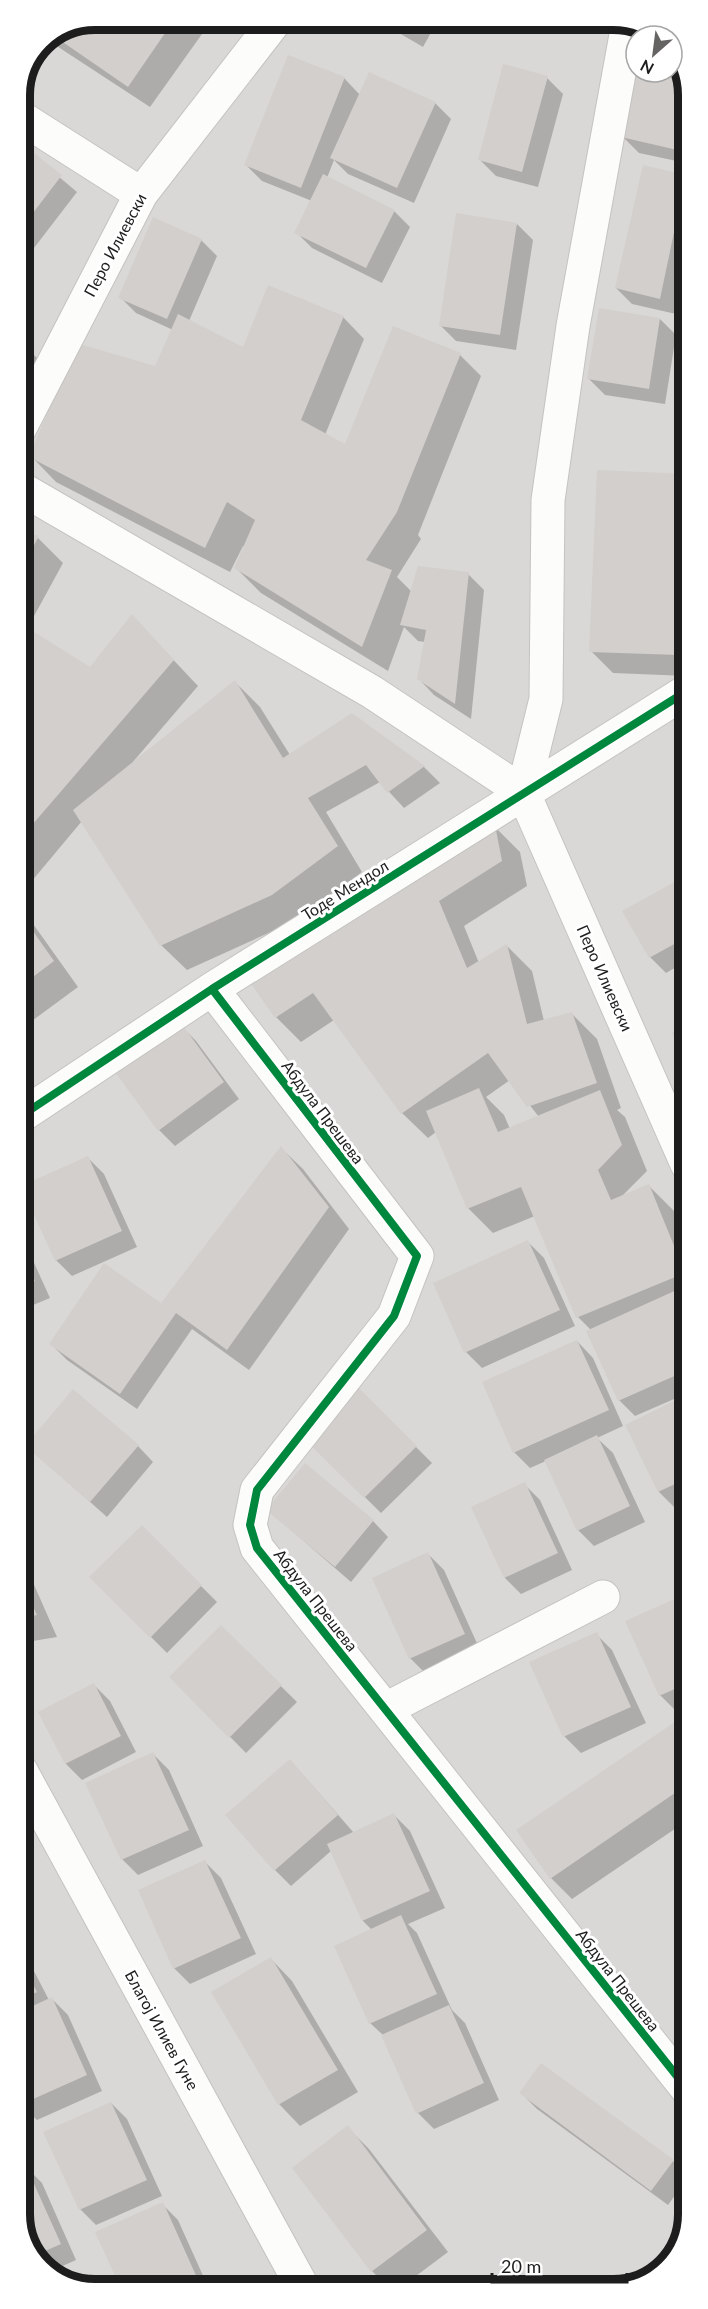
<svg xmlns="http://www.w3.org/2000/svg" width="708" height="2309" font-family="Lato,sans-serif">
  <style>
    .residential { fill: #dad8d6 }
    .shadow { fill: #0003; fill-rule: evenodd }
    .building { fill: #d2cfcc }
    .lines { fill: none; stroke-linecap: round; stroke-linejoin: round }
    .street-casing { stroke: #c4c3c1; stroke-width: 35 }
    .street { stroke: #fcfcfb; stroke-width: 33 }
    .cycleway-casing { stroke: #fff; stroke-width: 11 }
    .cycleway { stroke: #00873e; stroke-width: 8 }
    .labels { text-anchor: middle; stroke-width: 6; stroke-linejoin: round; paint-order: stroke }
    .street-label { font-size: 16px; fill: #1d1d1d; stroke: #fff }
    .rim { fill: none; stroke: #1d1d1d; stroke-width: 8 }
  </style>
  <rect width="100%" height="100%" fill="#ebe9e5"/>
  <path class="residential" d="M95 20H618L658 36H636V72H672V53L686 76 688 2215 673 2260 632 2287 90 2289 45 2271 22 2233 20 90 42 41Z"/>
  <path class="shadow" d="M95 20H212L150 107 46 39Z
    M377 20H438L423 47Z
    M645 31 658 36H645Z
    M672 53 686 76V163L639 153 623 137 637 72H672Z
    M344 78 360 95 435 103 451 119 414 203 348 174 334 160 327 178 394 211 410 227 382 283 312 248 296 232 312 201 262 181 246 165Z
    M547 78 563 94 538 187 496 176 480 160Z
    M20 144 77 192 34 248 20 237Z
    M645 167 686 176V317L682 313 681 291 676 314 632 304 616 288Z
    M517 224 533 240 516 350 456 341 440 325Z
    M201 240 217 256 189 321 244 349 343 317 364 339 325 435 346 446 460 355 481 376 418 535 421 539 397 577 412 592 468 574 484 590 471 719 434 695 418 678 425 642 418 641 404 627 388 671 261 593 236 568 245 547 243 546 230 572 56 482 31 456 156 368 173 330 136 313 120 297Z
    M660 319 676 335 665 404 605 395 589 379Z
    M20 343 43 363 20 402Z
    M685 475 687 676 613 673 591 651Z
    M20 530 38 538 63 563 27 629 90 669 132 616 198 686 132 763 235 682 260 707 290 755 352 715 424 767 440 783 404 808 380 782 326 812 362 872 297 920 187 970 161 945 82 821 21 894Z
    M495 827 520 852 527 886 464 926 479 963 507 946 532 971 544 1021 571 1013 597 1039 621 1108 617 1110 625 1117 647 1171 621 1197 649 1186 674 1211 687 1244 688 1393 635 1416 619 1400 591 1330 578 1317 535 1216 493 1233 468 1208 436 1132 428 1138 402 1113 334 1020 301 1042 276 1017ZM510 1080 539 1117 510 1129 504 1115 486 1097Z
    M687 877V961L666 973 650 957Z
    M21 907 78 987 21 1029Z
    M180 1025 196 1041 239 1099 175 1146 159 1130 117 1072Z
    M281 1148 303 1169 349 1229 249 1370 192 1329 137 1409 67 1360 51 1344 161 1304Z
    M88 1158 104 1174 137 1247 72 1276 56 1260Z
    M21 1234 50 1298 21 1310Z
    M528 1242 544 1258 575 1326 482 1368 466 1352Z
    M577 1341 593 1358 623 1426 597 1438 613 1453 645 1522 594 1546 578 1530 546 1461 530 1468 514 1452Z
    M356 1387 432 1463 381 1513 305 1438Z
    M677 1401 688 1411V1502L675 1508 659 1492 627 1425Z
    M27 1446H138L153 1462 107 1517Z
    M524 1484 540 1500 572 1570 521 1594 505 1578 473 1508Z
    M268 1510 373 1521 388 1537 351 1582Z
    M142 1527 217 1602 167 1653 91 1577Z
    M428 1554 444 1570 480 1650 426 1674 410 1658Z
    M21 1555 57 1637 21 1643Z
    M688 1594V1706L676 1711 660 1695Z
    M221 1627 297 1702 246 1753 171 1677Z
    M596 1634 612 1650 646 1723 581 1753 565 1737 531 1663Z
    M94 1685 110 1701 136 1752 82 1780 66 1764 40 1713Z
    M688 1715V1820L572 1899 551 1878Z
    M153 1754 169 1770 203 1846 138 1875 122 1859Z
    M305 1777 354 1833 394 1815 410 1831 445 1908 408 1924 417 1933 452 2010 465 2023 499 2100 434 2129 418 2113 383 2035 370 2023 372 1930 363 1921 331 1851 291 1886 275 1870Z
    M205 1862 221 1878 256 1954 190 1984 174 1968Z
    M22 1948 49 2000 52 1999 68 2015 102 2091 37 2120 22 2106Z
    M271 1959 292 1981 358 2092 300 2126 279 2104Z
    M521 2093 673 2161 688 2177 668 2205 537 2109Z
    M111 2103 127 2119 162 2196 96 2225 80 2209Z
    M347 2127 369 2149 448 2252 400 2288H389L372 2271 294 2168Z
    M26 2167 42 2183 76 2260 49 2272 22 2233V2169Z
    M162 2204 178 2220 209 2289H122L97 2233Z"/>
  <path class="building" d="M95 20H174L128 87 54 36Z
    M672 53 686 76V152L621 137 636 72H672Z
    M288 55 345 77 301 188 244 165Z
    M503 64 548 76 522 172 478 160Z
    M369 72 436 102 397 188 330 158Z
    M20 142 62 175 20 230Z
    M643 165 686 175 660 299 615 288Z
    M323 174 395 210 366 268 294 233Z
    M456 213 517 223 500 335 439 326Z
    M153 217 202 239 167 319 118 298Z
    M680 270H686V313H681Z
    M268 285 344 316 301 420 345 444 393 326 461 353 397 512 366 560 392 570 362 647 234 568 255 520 227 502 205 548 29 457 76 343 155 366 178 314 243 347Z
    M599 308 660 318 649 389 587 379Z
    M20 341 28 346 20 359Z
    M597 470 686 474 679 655 589 652Z
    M20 529 39 536 20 571Z
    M418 566 469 572 455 704 417 679 426 630 400 625Z
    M132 614 174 660 20 839V623L90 667Z
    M235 680 283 758 352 713 425 766 387 793 366 765 308 798 338 846 272 895 160 946 73 810Z
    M495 825 502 861 439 901 467 968 507 944 527 1024 572 1012 597 1083 527 1107 488 1053 401 1114 313 993 275 1018 247 978Z
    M687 875V937L649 958 622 911Z
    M21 914 54 961 21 986Z
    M687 1021V1070L672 1033Z
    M181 1023 224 1082 158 1131 115 1072Z
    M479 1088 498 1132 600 1090 622 1145 598 1170 611 1200 649 1184 685 1273 576 1318 521 1187 467 1209 426 1111Z
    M281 1146 329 1207 227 1350 176 1313 120 1394 49 1344 104 1263 161 1303Z
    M88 1156 122 1231 55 1261 21 1186Z
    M528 1240 560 1310 464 1353 433 1283Z
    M21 1251 35 1281 21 1288Z
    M681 1288 687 1302 688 1370 618 1401 586 1331Z
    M577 1340 609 1410 513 1453 482 1382Z
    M356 1385 417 1446 364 1498 303 1438Z
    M73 1389 139 1445 90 1502 25 1446Z
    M678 1399 688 1419V1478L658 1492 625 1425Z
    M597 1435 630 1506 577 1531 544 1460Z
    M305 1463 374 1520 335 1567 266 1510Z
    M525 1482 558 1553 504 1578 471 1507Z
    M142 1525 202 1585 150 1638 89 1577Z
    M428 1552 465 1634 409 1659 372 1578Z
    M21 1580 37 1615 21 1618Z
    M688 1593V1683L659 1696 625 1621Z
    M221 1625 282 1685 229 1738 169 1677Z
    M597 1632 631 1707 563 1737 529 1662Z
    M94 1683 121 1736 65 1764 38 1712Z
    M688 1713V1784L550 1879 516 1830Z
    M153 1752 189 1830 121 1860 85 1783Z
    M290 1759 338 1815 274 1871 225 1815Z
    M688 1793V1811L681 1796Z
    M394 1813 430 1891 362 1921 327 1844Z
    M205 1860 241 1938 173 1969 138 1890Z
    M401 1915 437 1994 369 2024 334 1946Z
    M271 1957 338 2070 278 2105 211 1992Z
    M22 1964 37 1992 22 1999Z
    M52 1997 87 2075 22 2104V2011Z
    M449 2005 484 2083 416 2114 381 2035Z
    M541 2063 674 2160 651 2191 519 2093Z
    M111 2102 147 2180 79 2210 43 2132Z
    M348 2125 427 2230 371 2272 292 2168Z
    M26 2166 61 2244 36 2255 22 2233V2167Z
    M163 2202 198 2280 178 2289H121L95 2232Z
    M474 2279 479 2288H458Z"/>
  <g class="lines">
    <g class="street-casing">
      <path id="street" d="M20 117 141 194
        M20 428 141 194 276 20
        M20 488 372 692 523 792
        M523 792 546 699 548 500 573 326 628 24
        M523 792 687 1164
        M212 989 417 1256 394 1316 257 1490 250 1525 257 1548 688 2090
        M21 1116 212 989 687 691
        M386 1709 603 1597
        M21 1771 303 2288"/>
    </g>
    <use href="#street" class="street"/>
    <g class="cycleway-casing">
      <path id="cycleway" d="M212 989 417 1256 394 1316 257 1490 250 1525 257 1548 688 2090
        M21 1116 212 989 687 691"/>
    </g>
    <use href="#cycleway" class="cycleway"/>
  </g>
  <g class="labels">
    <g class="street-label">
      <text transform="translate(115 245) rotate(-62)" y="6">Перо Илиевски</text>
      <text transform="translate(345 890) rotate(-32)" y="6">Тоде Мендол</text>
      <text transform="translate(605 978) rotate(66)" y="6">Перо Илиевски</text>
      <text transform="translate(323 1112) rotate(53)" y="6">Абдула Прешева</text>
      <text transform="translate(316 1600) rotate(52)" y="6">Абдула Прешева</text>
      <text transform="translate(618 1980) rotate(52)" y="6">Абдула Прешева</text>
      <text transform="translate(162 2030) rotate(61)" y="6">Благој Илиев Гуне</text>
    </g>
  </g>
  <path d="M0 0H708V2309H0ZM95 30H613A65 65 0 0 1 678 95V2214A65 65 0 0 1 613 2279H95A65 65 0 0 1 30 2214V95A65 65 0 0 1 95 30Z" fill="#fff" fill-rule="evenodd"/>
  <path class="rim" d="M95 30H613A65 65 0 0 1 678 95V2214A65 65 0 0 1 613 2279H95A65 65 0 0 1 30 2214V95A65 65 0 0 1 95 30Z"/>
  <g transform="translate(654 54) rotate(208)"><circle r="28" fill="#ffffff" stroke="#a5a5a5" stroke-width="1.5"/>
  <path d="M0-4.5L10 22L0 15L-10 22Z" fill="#656463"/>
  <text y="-9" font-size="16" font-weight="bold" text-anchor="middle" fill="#1d1d1d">N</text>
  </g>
  <path d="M492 2273v9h135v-9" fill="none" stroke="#1d1d1d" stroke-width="3"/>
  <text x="501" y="2273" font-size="18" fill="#1d1d1d" stroke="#ffffff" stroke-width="4.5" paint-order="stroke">20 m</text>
</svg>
